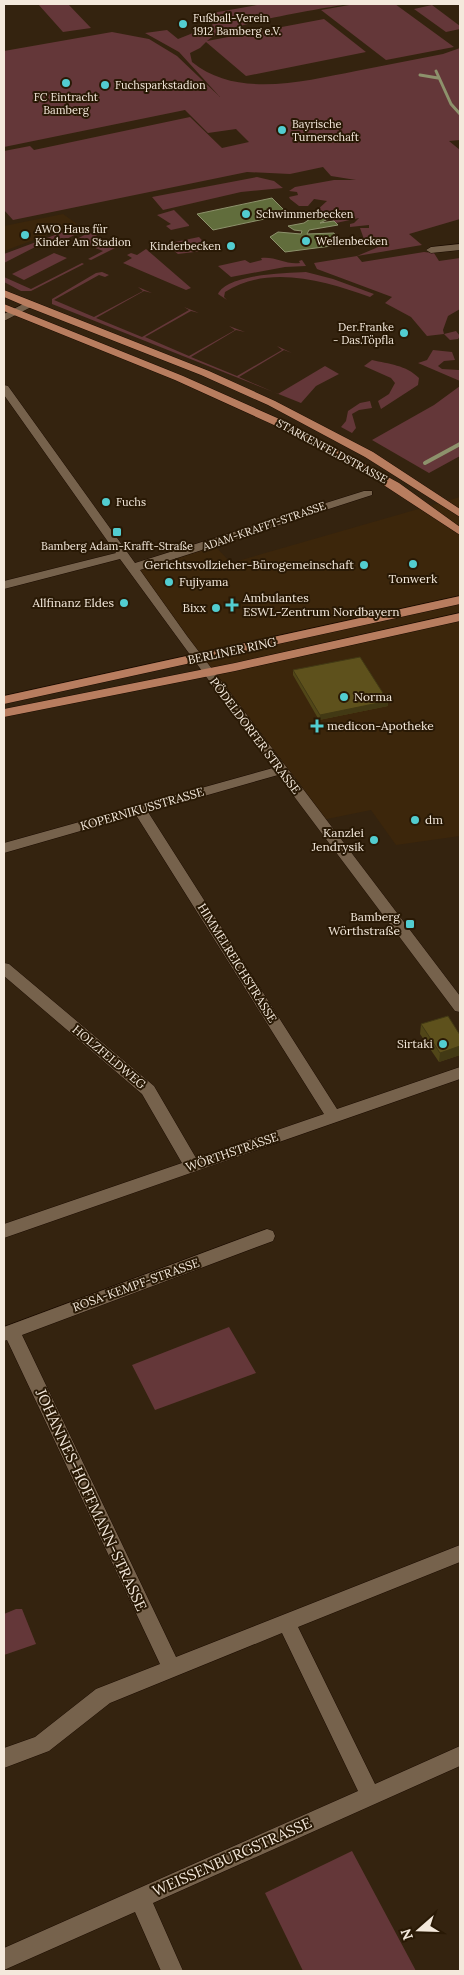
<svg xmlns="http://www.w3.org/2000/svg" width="464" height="1975" font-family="Lora,serif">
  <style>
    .built { fill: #3c260b }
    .green { fill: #643739 }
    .water { fill: #616d3c; stroke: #8d926c }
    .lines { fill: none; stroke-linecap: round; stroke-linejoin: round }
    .stream-far1 { stroke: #8d926c; stroke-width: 3 }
    .stream { stroke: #8d926c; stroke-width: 4 }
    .minor-casing { stroke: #1b0b00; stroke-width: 1 }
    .major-casing { stroke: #1b0b00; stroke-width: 1 }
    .minor { fill: #76624c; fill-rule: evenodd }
    .major { fill: #b87d5f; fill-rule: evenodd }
    .wall { fill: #514618 }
    .shaded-wall { fill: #423914 }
    .building { fill: #5e511c; stroke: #423914 }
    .poi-dot { fill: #52cdd0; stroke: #291905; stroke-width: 2 }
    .labels { text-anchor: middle; stroke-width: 4; stroke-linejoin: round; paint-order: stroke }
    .far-poi-label { font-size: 11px; fill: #f4e9dc; stroke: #291905; text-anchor: start }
    .far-street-label { font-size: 11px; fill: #f4e9dc; stroke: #291905 }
    .poi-label { font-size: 12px; fill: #f4e9dc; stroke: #291905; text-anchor: end }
    .street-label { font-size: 12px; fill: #f4e9dc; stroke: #291905 }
    .near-street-label { font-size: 15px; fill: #f4e9dc; stroke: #291905 }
  </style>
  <rect width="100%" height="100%" fill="#34230f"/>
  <path class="built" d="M63 214 77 224 4 251V226Z
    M460 497V836L396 845 371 810 322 820 136 568 214 545 231 563Z"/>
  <path class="green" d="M38 4H68L91 28 63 32Z
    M263 4H349C319 9 226 23 207 41L324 19 366 52 246 76 206 42 200 48 190 53 192 62C237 99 305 81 356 71 385 65 414 60 443 54L460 48V140L449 141 460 150V219L409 234 422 245 357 256 362 262 424 252 434 253 439 261 460 258V309L448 316 443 330 444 334 456 331 460 336 458 339 450 340 444 334 427 336 411 317 385 303 392 297 317 269 314 263 357 256 383 245 376 240 365 242 360 228H369V225L350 227V224L354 223 359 218 336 223 326 215 316 211 327 201 314 199 308 206H299L290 199 289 197 298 195 297 192 289 191 295 187 334 180H356L331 176 323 167 290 174 247 172 13 220 4 210V151L30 146 34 150 190 117 222 148 249 142 236 129 208 133 185 110 4 147V51L112 32 133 36 149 39 177 56 220 97 179 52 145 33 167 30 178 39 213 25 201 15Z
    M355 4H395L454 47 386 60 321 10Z
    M432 5 460 26V29L446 32 414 9Z
    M257 177 274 181 283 188 241 192 163 210 152 197Z
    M174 210 189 225V226L171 230 166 226 171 224 157 215Z
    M79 226 84 230 57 244 54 241 47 243 53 247 51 248 41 244 4 263V254Z
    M90 232 117 247 91 260 88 259 103 251 75 240Z
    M199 237 211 250 178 254 165 244Z
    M146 249 191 288 186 290 123 263 132 258 127 255 131 253 137 255Z
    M54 253 67 258 24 280 12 274Z
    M261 258C275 256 286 265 300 263L299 261 302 260 306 266 285 267 231 277 218 266 245 260 250 263 262 260Z
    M82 263 84 264 31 291H21L4 282V277L31 289Z
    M102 272 109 275 105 277 99 275 54 300 94 317 143 291 138 287 152 293 144 291 96 318 142 337 189 310 184 307 199 313 191 311 145 337 189 356 235 330 229 326 245 332 236 330 191 357 237 376 282 350 277 346 292 353 284 350 239 377 278 394 325 366 339 374 316 386 301 403 52 304V299L96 273Z
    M306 272 333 279 374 294 370 297C325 281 269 264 225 292L224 297 227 300 218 294C227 274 286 273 306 272Z
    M433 350 452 352 455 360 444 361 438 366 442 369 459 370 460 381 418 363 427 360Z
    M372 360C389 364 406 365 419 378L418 385 381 409 378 401 389 394 395 383 391 378 364 366Z
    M460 386V456L429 473 372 440 434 405Z
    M370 401 372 408 359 410 352 414 356 428 352 433 341 427 346 421 348 411 360 403Z
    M229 1327 256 1373 155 1410 132 1365Z
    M16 1609H22L36 1644 4 1655V1614Z
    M352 1851 416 1971H303L265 1893Z"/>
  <path class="water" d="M272 198 288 214 213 230 197 214Z
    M313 217 328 219 320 223 334 221 338 225 309 230 307 234 334 233 339 245 285 252 270 237 278 232 301 234 302 231 294 230 288 226 304 223Z"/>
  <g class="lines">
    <path class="stream-far1" d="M436 71 451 104 460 114
      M420 75 438 78"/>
    <path class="stream" d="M425 463 460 444"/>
    <g class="minor-casing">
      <path id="minor" d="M460 244V250L431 253 426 250 431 247Z
        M29 301 33 302V306L4 321V314Z
        M4 385 8 386 135 563 364 491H372V495L140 570 187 636 460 996V1012L455 1011 278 775 148 812 337 1109 460 1067V1079L4 1238V1224L182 1163 142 1094 4 976V963L9 964 154 1086 196 1158 324 1114 136 815 4 853V843L273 768 120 559 4 589V581L116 553 4 395Z
        M267 1229 273 1231 275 1236 273 1241 22 1335 176 1657 460 1545V1562L298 1627 375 1784 460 1746V1766L153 1903 183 1971H161L135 1912 4 1970V1948L358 1791 282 1633 110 1703 49 1751 4 1768V1748L35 1737 96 1689 160 1664 7 1340 4 1341V1327Z"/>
    </g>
    <g class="major-casing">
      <path id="major" d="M4 290 209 371 275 401 373 452 460 509V517L365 457 268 405 201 375 25 306 4 297Z
        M4 304 183 376 293 425 399 483 460 527V535L356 467 285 430 175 380 4 311Z
        M460 596V604L4 704V696Z
        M460 613V621L235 671 4 717V709L235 663Z"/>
    </g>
    <use href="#minor" class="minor"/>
    <use href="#major" class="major"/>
  </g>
  <path class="wall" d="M293 670 388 701V706L319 720 293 675Z
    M421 1024 460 1035V1055L439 1062 420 1034Z"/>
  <path class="shaded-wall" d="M388 701V706L319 720 320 715Z
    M460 1046V1055L439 1062 440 1053Z"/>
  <path class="building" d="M360 657 388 701 320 715 293 670Z
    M448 1016 460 1035V1046L440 1053 421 1024Z"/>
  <g class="poi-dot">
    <circle cx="183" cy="24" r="5"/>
    <circle cx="66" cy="83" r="5"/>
    <circle cx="105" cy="85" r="5"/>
    <circle cx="282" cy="130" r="5"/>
    <circle cx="246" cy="214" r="5"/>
    <circle cx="25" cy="235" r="5"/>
    <circle cx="306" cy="241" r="5"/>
    <circle cx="231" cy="246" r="5"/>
    <circle cx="404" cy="333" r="5"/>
    <circle cx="106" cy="502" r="5"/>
    <rect x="112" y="527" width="10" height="10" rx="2.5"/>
    <circle cx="413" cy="564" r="5"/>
    <circle cx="364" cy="565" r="5"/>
    <circle cx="169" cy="582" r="5"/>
    <circle cx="124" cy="603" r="5"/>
    <path d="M229.5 597.5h5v5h5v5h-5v5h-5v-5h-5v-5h5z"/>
    <circle cx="216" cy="608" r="5"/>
    <circle cx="344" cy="697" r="5"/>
    <path d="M314.5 718.5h5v5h5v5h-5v5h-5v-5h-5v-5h5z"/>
    <circle cx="415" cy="820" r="5"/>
    <circle cx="374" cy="840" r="5"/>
    <rect x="405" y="919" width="10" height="10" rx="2.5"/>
    <circle cx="443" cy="1044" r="5"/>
  </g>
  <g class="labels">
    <g class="far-poi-label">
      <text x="193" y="22">Fußball-Verein<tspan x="193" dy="13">1912 Bamberg e.V.</tspan></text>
      <text x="115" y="89">Fuchsparkstadion</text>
      <text x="66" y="101" text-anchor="middle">FC Eintracht<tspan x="66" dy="13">Bamberg</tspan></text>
      <text x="292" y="128">Bayrische<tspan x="292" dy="13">Turnerschaft</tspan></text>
      <text x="256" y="218">Schwimmerbecken</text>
      <text x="35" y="233">AWO Haus für<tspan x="35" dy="13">Kinder Am Stadion</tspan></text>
      <text x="316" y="245">Wellenbecken</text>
      <text x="221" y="250" text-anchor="end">Kinderbecken</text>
      <text x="394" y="331" text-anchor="end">Der.Franke<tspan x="394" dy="13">- Das.Töpfla</tspan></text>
      <text x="116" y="506">Fuchs</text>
      <text x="117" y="550" text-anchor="middle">Bamberg Adam-Krafft-Straße</text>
    </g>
    <g class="far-street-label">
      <text transform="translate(332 451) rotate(28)" y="4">STARKENFELDSTRASSE</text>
      <text transform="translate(264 526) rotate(-19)" y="4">ADAM-KRAFFT-STRASSE</text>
    </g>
    <g class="poi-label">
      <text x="354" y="569">Gerichtsvollzieher-Bürogemeinschaft</text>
      <text x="413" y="583" text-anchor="middle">Tonwerk</text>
      <text x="179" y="586" text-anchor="start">Fujiyama</text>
      <text x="243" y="602" text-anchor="start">Ambulantes<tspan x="243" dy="14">ESWL-Zentrum Nordbayern</tspan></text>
      <text x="114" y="607">Allfinanz Eldes</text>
      <text x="206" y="612">Bixx</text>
      <text x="354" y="701" text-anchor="start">Norma</text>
      <text x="327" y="730" text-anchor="start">medicon-Apotheke</text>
      <text x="425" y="824" text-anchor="start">dm</text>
      <text x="364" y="837">Kanzlei<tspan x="364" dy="14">Jendrysik</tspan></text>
      <text x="400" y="921">Bamberg<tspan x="400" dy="14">Wörthstraße</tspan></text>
      <text x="433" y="1048">Sirtaki</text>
    </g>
    <g class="street-label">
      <text transform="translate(232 651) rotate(-12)" y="4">BERLINER RING</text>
      <text transform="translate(255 736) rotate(53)" y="4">PÖDELDORFER STRASSE</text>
      <text transform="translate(142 809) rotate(-16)" y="4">KOPERNIKUSSTRASSE</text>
      <text transform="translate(237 963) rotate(58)" y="4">HIMMELREICHSTRASSE</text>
      <text transform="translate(109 1057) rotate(40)" y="4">HOLZFELDWEG</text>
      <text transform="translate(232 1152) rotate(-19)" y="4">WÖRTHSTRASSE</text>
      <text transform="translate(136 1285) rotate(-20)" y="4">ROSA-KEMPF-STRASSE</text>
    </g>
    <g class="near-street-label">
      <text transform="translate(91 1500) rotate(65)" y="5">JOHANNES-HOFFMANN-STRASSE</text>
      <text transform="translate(232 1857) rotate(-24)" y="5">WEISSENBURGSTRASSE</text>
    </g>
  </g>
  <rect width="464" height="1975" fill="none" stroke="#f4e9dc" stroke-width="10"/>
  <g transform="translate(419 1930) rotate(250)" stroke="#291905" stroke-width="4" paint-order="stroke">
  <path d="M0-4L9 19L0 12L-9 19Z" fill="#f4e9dc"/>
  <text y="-8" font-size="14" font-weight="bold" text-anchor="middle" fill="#f4e9dc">N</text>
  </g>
</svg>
